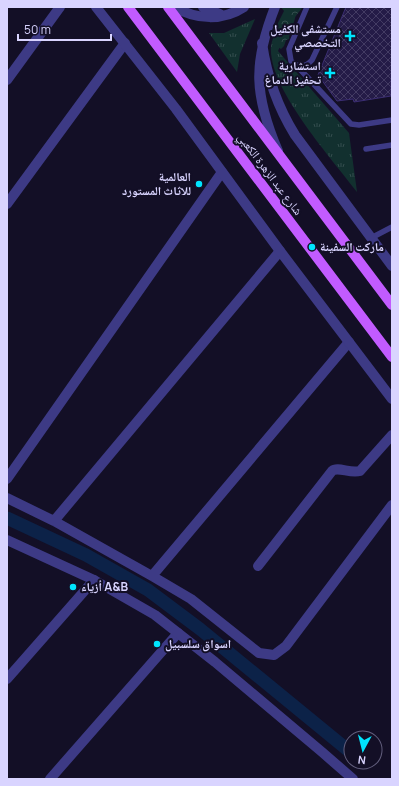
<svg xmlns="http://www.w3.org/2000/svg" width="399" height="786" font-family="Manrope,'Noto Naskh Arabic',sans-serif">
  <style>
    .grass { fill: url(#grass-tufts) }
    .forest { fill: url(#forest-crowns) }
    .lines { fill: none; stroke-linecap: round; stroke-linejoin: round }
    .canal { stroke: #0c2248; stroke-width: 13 }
    .building { fill: url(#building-cross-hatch); stroke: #3b2d73 }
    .service { stroke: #3d3a85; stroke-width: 5.5 }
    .minor { stroke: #3d3a85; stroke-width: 10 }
    .tertiary { stroke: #3d3a85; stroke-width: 10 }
    .primary { stroke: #c25bff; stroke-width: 10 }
    .poi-dot { fill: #00e5ff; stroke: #130f26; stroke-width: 1.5 }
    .labels { text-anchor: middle; stroke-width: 4; stroke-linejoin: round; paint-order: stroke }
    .poi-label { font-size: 12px; font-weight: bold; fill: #d9d4ff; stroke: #130f26; text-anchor: end }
    .street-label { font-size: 12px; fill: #d9d4ff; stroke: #130f26 }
  </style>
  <defs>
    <pattern id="grass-tufts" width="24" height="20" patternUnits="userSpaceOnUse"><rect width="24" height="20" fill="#12302f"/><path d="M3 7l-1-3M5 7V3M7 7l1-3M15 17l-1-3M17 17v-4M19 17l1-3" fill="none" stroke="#344d4e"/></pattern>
    <pattern id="forest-crowns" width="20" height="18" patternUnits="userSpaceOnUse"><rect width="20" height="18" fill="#12302f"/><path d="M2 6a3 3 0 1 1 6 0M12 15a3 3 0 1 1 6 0" fill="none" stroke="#344d4e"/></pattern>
    <pattern id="building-cross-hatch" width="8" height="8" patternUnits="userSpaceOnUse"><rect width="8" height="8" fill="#241b47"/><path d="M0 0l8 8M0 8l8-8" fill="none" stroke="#433b63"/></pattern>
  </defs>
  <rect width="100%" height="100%" fill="#130f26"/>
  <path class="grass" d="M287 7H296L278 51 349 133 357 192C332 159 268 88 271 47 272 36 282 18 287 7Z
    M255 19 240 54 237 72 209 33H224Z"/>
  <path class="forest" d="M281 7H302C301 11 296 14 295 18 294 24 289 33 289 39L286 40 284 46 281 49 275 45 273 38 276 33 274 31 284 11Z"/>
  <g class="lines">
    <path class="canal" d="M7 518 86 555 148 590 200 629 349 751"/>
  </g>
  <path class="building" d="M346 7H392L391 96 354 102 353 99 337 101 318 75Z"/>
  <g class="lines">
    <path class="service" d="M307 7 289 49 291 61C298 68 306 67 312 60L337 7
      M296 65 351 124 359 125 392 120
      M366 149 392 145
      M371 238 392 227"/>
    <path class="minor" d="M7 80 60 7
      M7 204 125 43
      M7 479 222 172
      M7 498 54 521 152 576 191 599 259 653 274 655 286 646 392 505
      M54 521 280 251
      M258 566 332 471C338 466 350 474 360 471L392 435
      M152 576 349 342
      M7 679 94 580
      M50 779 178 633"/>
    <path class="tertiary" d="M96 7 176 109 280 251 392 399
      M175 7C196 20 223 21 244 7
      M203 7 220 14
      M275 7C253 63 254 95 278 151
      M262 43C267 77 277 106 295 135L392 266
      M7 540 94 580 155 615 215 662 322 752 353 779"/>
    <path class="primary" d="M128 7 392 357
      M168 7 392 305"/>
  </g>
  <g class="poi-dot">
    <path d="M348 30h4v4h4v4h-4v4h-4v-4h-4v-4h4z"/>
    <path d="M328 67h4v4h4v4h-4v4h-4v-4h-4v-4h4z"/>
    <circle cx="199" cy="184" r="4"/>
    <circle cx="312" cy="247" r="4"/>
    <circle cx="73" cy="587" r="4"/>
    <circle cx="157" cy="644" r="4"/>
  </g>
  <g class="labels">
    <g class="poi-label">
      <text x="341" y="33">مستشفى الكفيل<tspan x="341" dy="14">التخصصي</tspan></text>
      <text x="321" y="70">استشارية<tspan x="321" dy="14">تحفيز الدماغ</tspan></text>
      <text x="191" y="181">العالمية<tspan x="191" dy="14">للاثاث المستورد</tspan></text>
      <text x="320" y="251" text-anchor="start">ماركت السفينة</text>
      <text x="81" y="591" text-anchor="start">أزياء A&amp;B</text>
      <text x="165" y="648" text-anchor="start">اسواق سلسبيل</text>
    </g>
    <g class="street-label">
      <text transform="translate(270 174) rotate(53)" y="4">شارع عبد الزهرة الكعبي</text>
    </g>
  </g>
  <rect width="399" height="786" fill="none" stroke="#d9d4ff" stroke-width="16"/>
  <g transform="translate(363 750) rotate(187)"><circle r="19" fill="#130f26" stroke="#625e7d"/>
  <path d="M0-3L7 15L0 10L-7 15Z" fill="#00e5ff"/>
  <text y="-6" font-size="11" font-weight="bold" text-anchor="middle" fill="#d9d4ff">N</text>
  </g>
  <path d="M18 34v6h93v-6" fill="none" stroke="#d9d4ff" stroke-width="2"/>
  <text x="24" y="34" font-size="12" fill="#d9d4ff" stroke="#130f26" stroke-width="3" paint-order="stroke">50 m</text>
</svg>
